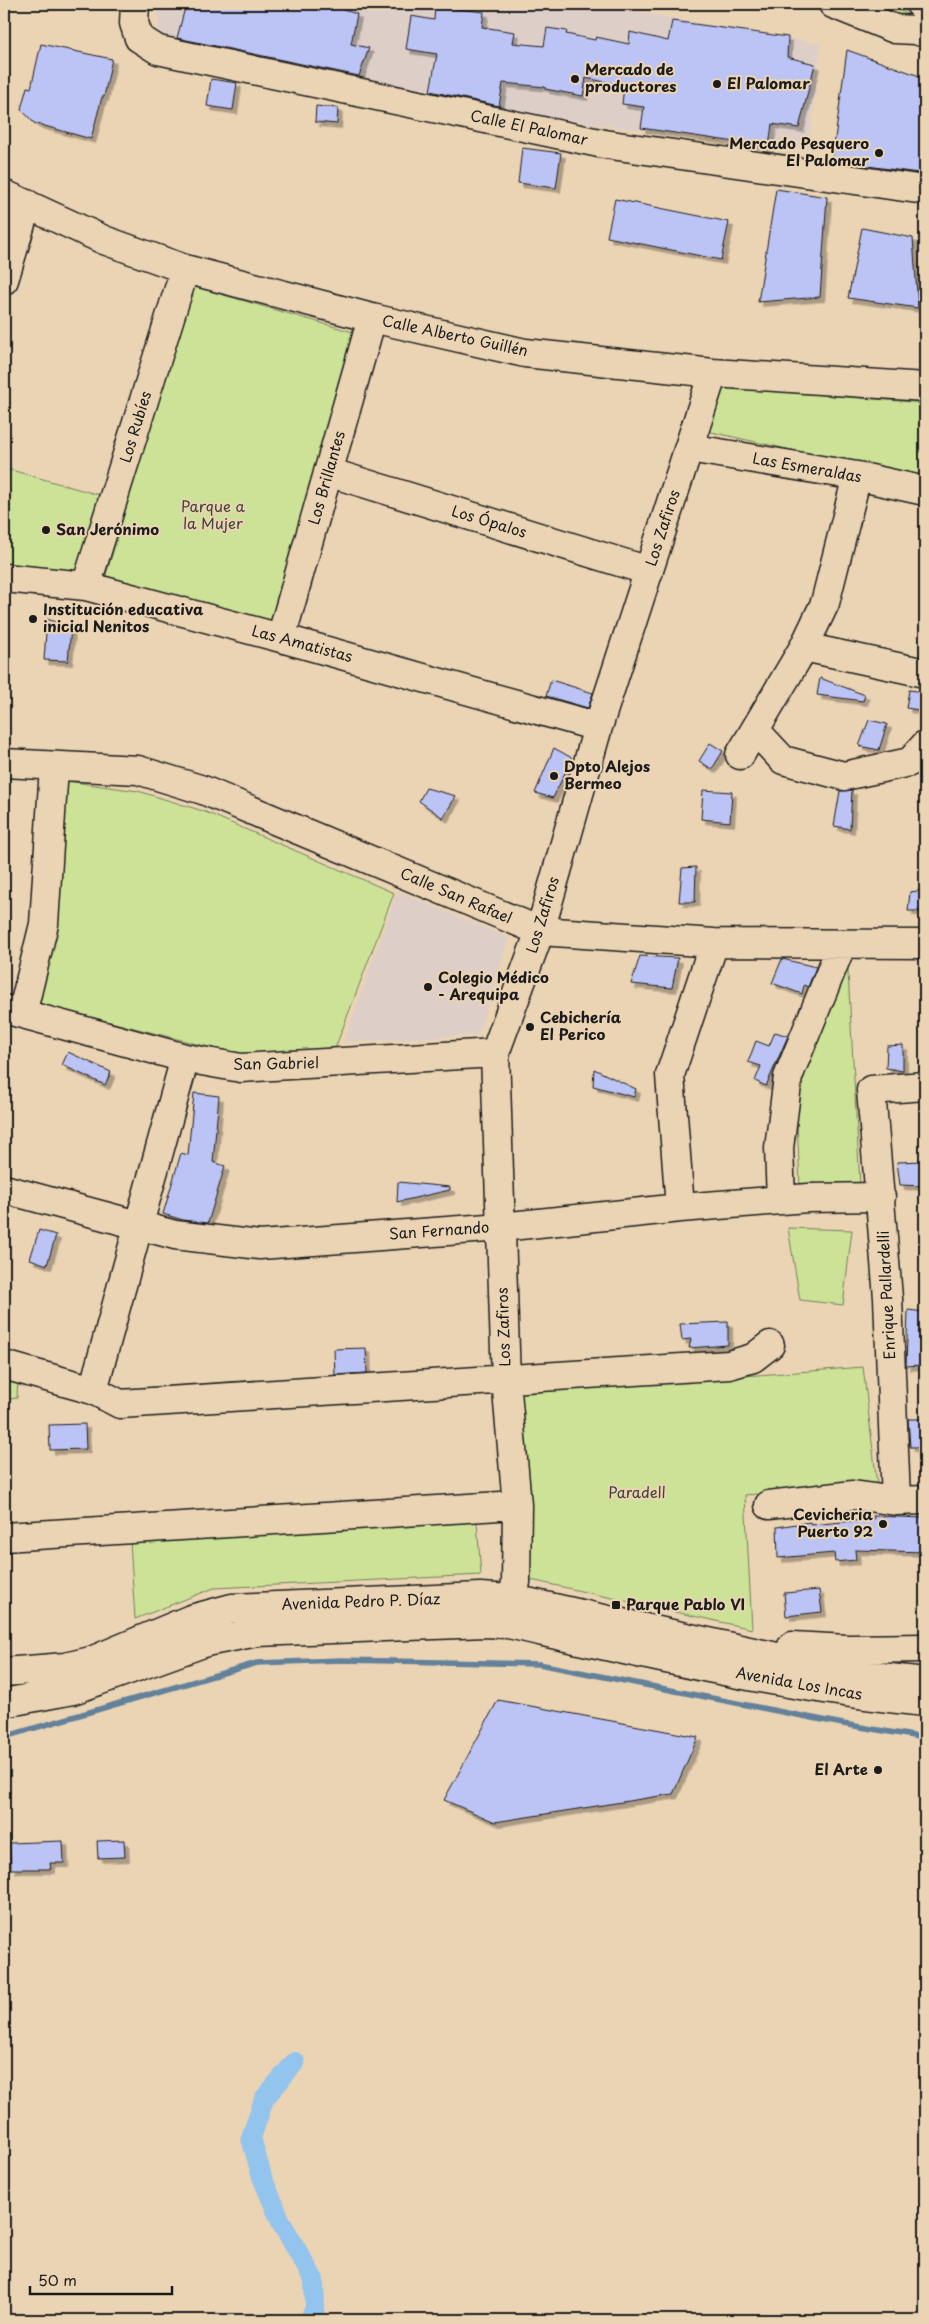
<svg xmlns="http://www.w3.org/2000/svg" width="929" height="2324" font-family="'Playpen Sans',sans-serif">
  <style>
    .built { fill: #ddcfc8 }
    .green { fill: #cbe297; stroke: #747f5a }
    .lines { fill: none; stroke-linecap: round; stroke-linejoin: round }
    .stream { stroke: #63819a; stroke-width: 5.5 }
    .canal { stroke: #92c4ee; stroke-width: 20 }
    .building { fill: #bcc3f5; stroke: #1c1c1c; filter: url(#shadow) }
    .minor-casing { stroke: #1c1c1c; stroke-width: 31 }
    .major-casing { stroke: #1c1c1c; stroke-width: 31 }
    .minor { stroke: #ebd4b4; stroke-width: 28 }
    .major { stroke: #ebd4b4; stroke-width: 28 }
    .poi-dot { fill: #1c1c1c; stroke: #ebd4b4; stroke-width: 2 }
    .labels { text-anchor: middle; stroke-width: 4; stroke-linejoin: round; paint-order: stroke }
    .poi-label { font-size: 15px; font-weight: bold; fill: #1c1c1c; stroke: #ebd4b4; text-anchor: start }
    .street-label { font-size: 15px; fill: #1c1c1c; stroke: #ebd4b4 }
    .park-label { font-size: 15px; fill: #3f4435; stroke: #ebd4b4 }
  </style>
  <defs>
    <filter id="shadow"><feDropShadow dx="4.5" dy="4.5" stdDeviation="0" flood-color="#0004"/></filter>
  </defs>
  <rect width="100%" height="100%" fill="#ebd4b4"/>
  <filter id="ink" filterUnits="userSpaceOnUse"><feTurbulence type="fractalNoise" baseFrequency=".02" numOctaves="2"/><feDisplacementMap in="SourceGraphic" scale="10" xChannelSelector="R" yChannelSelector="G"/><feConvolveMatrix kernelMatrix="1 2 1 2 8 2 1 2 1" color-interpolation-filters="sRGB"/></filter>
  <g filter="url(#ink)">
    <path class="built" d="M158 4H592L821 44 809 149 502 114 158 43Z
      M397 891 509 938 478 1035 344 1042Z"/>
    <path class="green" d="M868 4H884L917 18 911 19Z
      M192 286 353 332 271 624 103 585Z
      M721 387 925 403V480L707 431Z
      M4 468 99 495 78 572 4 566Z
      M59 780 138 791 203 811 394 893 333 1054H236L40 1004 52 927Z
      M847 954 860 1185H800L796 1100Z
      M788 1228 852 1230 843 1305 800 1300Z
      M863 1367 877 1484 745 1495 752 1629 531 1580 521 1393Z
      M4 1373 18 1377 17 1398 4 1400Z
      M477 1522 481 1575 214 1588 135 1619 130 1542Z"/>
    <g class="lines">
      <path class="stream" d="M4 1737 257 1663 341 1660 539 1664 843 1724 925 1738"/>
      <path class="canal" d="M295 2062 264 2099 251 2138 262 2177 282 2224 314 2280 315 2309 309 2320"/>
    </g>
    <path class="building" d="M186 4H324L357 14 351 44 369 48 359 76 177 38Z
      M435 6 484 12 482 27 515 32 513 43 544 46 547 28 567 31 566 34 595 40 596 37 629 44 630 32 668 41 672 21 788 37 787 57 815 64 799 128 772 124 769 147 641 128 644 107 622 104 624 86 586 78 583 96 545 89V87L503 83 499 106 430 91 437 54 406 49 411 16 434 20Z
      M41 44 112 59 104 97H102L91 139 34 123 21 109 27 87 31 88Z
      M847 50 925 78V174L832 161Z
      M211 79 237 83 233 110 207 106Z
      M316 106 338 108 337 124 315 122Z
      M522 148 561 153 556 188 518 183Z
      M776 189 827 197 820 297 758 302Z
      M615 199 729 222 721 260 607 237Z
      M862 228 913 238 918 308 848 298Z
      M47 619 71 628 68 661 44 660Z
      M820 678 865 695 863 701 817 695Z
      M551 680 593 693 588 708 546 696Z
      M909 690 925 692V711L906 708Z
      M869 720 887 724 879 750 859 746Z
      M710 743 723 751 712 769 699 761Z
      M554 748 572 758 553 798 535 793Z
      M426 788 456 796 443 818 419 801Z
      M703 790 732 792 730 822 701 819Z
      M852 790 850 829 834 826 840 791Z
      M696 867 695 902H679L682 868Z
      M925 890V911H908L910 892Z
      M640 956 678 958 672 988 631 984Z
      M782 959 816 967 808 987 804 985 802 994 772 983Z
      M775 1032 788 1036 766 1086 755 1081 761 1066 748 1062 756 1041 769 1046Z
      M903 1045V1071L886 1068 887 1046Z
      M68 1052 111 1072 105 1085 62 1065Z
      M594 1069 636 1089 634 1097 593 1086Z
      M194 1093 219 1096 213 1162 225 1166 208 1223 183 1220 163 1214 181 1153 188 1155Z
      M924 1161 925 1186 900 1185 897 1162Z
      M398 1182 450 1187V1190L397 1202Z
      M39 1230 56 1235 47 1265 30 1259Z
      M908 1310 924 1312 922 1365 906 1366Z
      M728 1322V1345L689 1348 691 1339 682 1340 680 1324Z
      M366 1348 367 1373 335 1375 334 1349Z
      M908 1419H925V1447H910Z
      M85 1424 86 1449 50 1450 49 1425Z
      M873 1516 925 1518V1552L855 1550 856 1560 835 1562 834 1553 778 1558 777 1527 810 1522 811 1525 874 1519Z
      M819 1590 822 1612 786 1616 784 1593Z
      M498 1700 698 1737 673 1794 495 1822 444 1800Z
      M124 1840 125 1857 98 1858 97 1841Z
      M63 1841 64 1863H50L51 1869H11L10 1843Z"/>
    <g class="lines">
      <g class="minor-casing">
        <path id="minor" d="M135 4 134 23 139 38 158 50 604 144 925 190
          M4 194 104 240 185 269 372 318 525 353 713 373 925 387
          M4 280 27 204
          M689 448 857 476 925 491
          M328 472 649 571
          M4 578 86 586 281 638 598 727
          M86 586 185 269
          M281 638 372 318
          M804 647 925 673
          M755 730 783 760 844 776 910 762 925 745
          M740 755 804 647 825 603 857 476
          M4 763 138 770 203 790 540 931 714 943 925 944
          M4 1009 185 1058 241 1068 495 1053
          M22 1014 44 924 54 767
          M4 1189 175 1235 260 1245 501 1227 680 1208 808 1198 881 1197
          M781 1200 779 1148 788 1077 842 944
          M680 1208 670 1075 714 943
          M4 1365 93 1390 120 1404 729 1365 753 1358 770 1345
          M93 1390 185 1058
          M896 1501 888 1298 871 1090 925 1086
          M769 1505 853 1495 896 1501 925 1500
          M4 1537 517 1505
          M508 1623 516 1582 517 1505 506 1380 495 1053 540 931 598 727 713 373"/>
      </g>
      <g class="major-casing">
        <path id="major" d="M833 4 895 29 915 30 925 33
          M920 4 925 6
          M792 1646 847 1649 925 1648
          M4 1672 65 1667 91 1661 191 1619 232 1608 480 1597 513 1599 854 1674 925 1682
          M4 1703 73 1690 206 1642 257 1632 485 1623 508 1624C646 1655 784 1688 925 1702"/>
      </g>
      <use href="#minor" class="minor"/>
      <use href="#major" class="major"/>
    </g>
  </g>
  <g class="poi-dot">
    <circle cx="575" cy="79" r="5"/>
    <circle cx="717" cy="84" r="5"/>
    <circle cx="879" cy="153" r="5"/>
    <circle cx="46" cy="530" r="5"/>
    <circle cx="33" cy="619" r="5"/>
    <circle cx="554" cy="776" r="5"/>
    <circle cx="428" cy="987" r="5"/>
    <circle cx="530" cy="1027" r="5"/>
    <circle cx="883" cy="1524" r="5"/>
    <rect x="611" y="1600" width="10" height="10" rx="2.5"/>
    <circle cx="878" cy="1770" r="5"/>
  </g>
  <g class="labels">
    <g class="poi-label">
      <text x="585" y="75">Mercado de<tspan x="585" dy="17">productores</tspan></text>
      <text x="727" y="89">El Palomar</text>
      <text x="869" y="149" text-anchor="end">Mercado Pesquero<tspan x="869" dy="17">El Palomar</tspan></text>
      <text x="56" y="535">San Jerónimo</text>
      <text x="43" y="615">Institución educativa<tspan x="43" dy="17">inicial Nenitos</tspan></text>
      <text x="564" y="772">Dpto Alejos<tspan x="564" dy="17">Bermeo</tspan></text>
      <text x="438" y="983">Colegio Médico<tspan x="438" dy="17">- Arequipa</tspan></text>
      <text x="540" y="1023">Cebichería<tspan x="540" dy="17">El Perico</tspan></text>
      <text x="873" y="1520" text-anchor="end">Cevicheria<tspan x="873" dy="17">Puerto 92</tspan></text>
      <text x="626" y="1610">Parque Pablo VI</text>
      <text x="868" y="1775" text-anchor="end">El Arte</text>
    </g>
    <g class="street-label">
      <text transform="translate(529 128) rotate(12)" y="5">Calle El Palomar</text>
      <text transform="translate(455 336) rotate(12)" y="5">Calle Alberto Guillén</text>
      <text transform="translate(136 427) rotate(-73)" y="5">Los Rubíes</text>
      <text transform="translate(807 468) rotate(10)" y="5">Las Esmeraldas</text>
      <text transform="translate(327 478) rotate(-74)" y="5">Los Brillantes</text>
      <text transform="translate(489 522) rotate(17)" y="5">Los Ópalos</text>
      <text transform="translate(663 528) rotate(-72)" y="5">Los Zafiros</text>
      <text transform="translate(302 644) rotate(15)" y="5">Las Amatistas</text>
      <text transform="translate(456 896) rotate(23)" y="5">Calle San Rafael</text>
      <text transform="translate(543 915) rotate(-73)" y="5">Los Zafiros</text>
      <text transform="translate(276 1064) rotate(-1)" y="5">San Gabriel</text>
      <text transform="translate(439 1231) rotate(-4)" y="5">San Fernando</text>
      <text transform="translate(887 1295) rotate(-93)" y="5">Enrique Pallardelli</text>
      <text transform="translate(504 1327) rotate(-92)" y="5">Los Zafiros</text>
      <text transform="translate(361 1602) rotate(-2)" y="5">Avenida Pedro P. Díaz</text>
      <text transform="translate(799 1684) rotate(10)" y="5">Avenida Los Incas</text>
    </g>
    <g class="park-label">
      <text x="213" y="512">Parque a<tspan x="213" dy="17">la Mujer</tspan></text>
      <text x="637" y="1498">Paradell</text>
    </g>
  </g>
  <rect width="929" height="2324" fill="none" stroke="#ebd4b4" stroke-width="20"/>
  <rect x="10" y="10" width="909" height="2304" fill="none" stroke="#1c1c1c" stroke-width="2" filter="url(#ink)"/>
  <path d="M30 2286v8h142v-8" fill="none" stroke="#1c1c1c" stroke-width="2.5"/>
  <text x="38" y="2286" font-size="15" fill="#1c1c1c" stroke="#ebd4b4" stroke-width="4" paint-order="stroke">50 m</text>
</svg>
